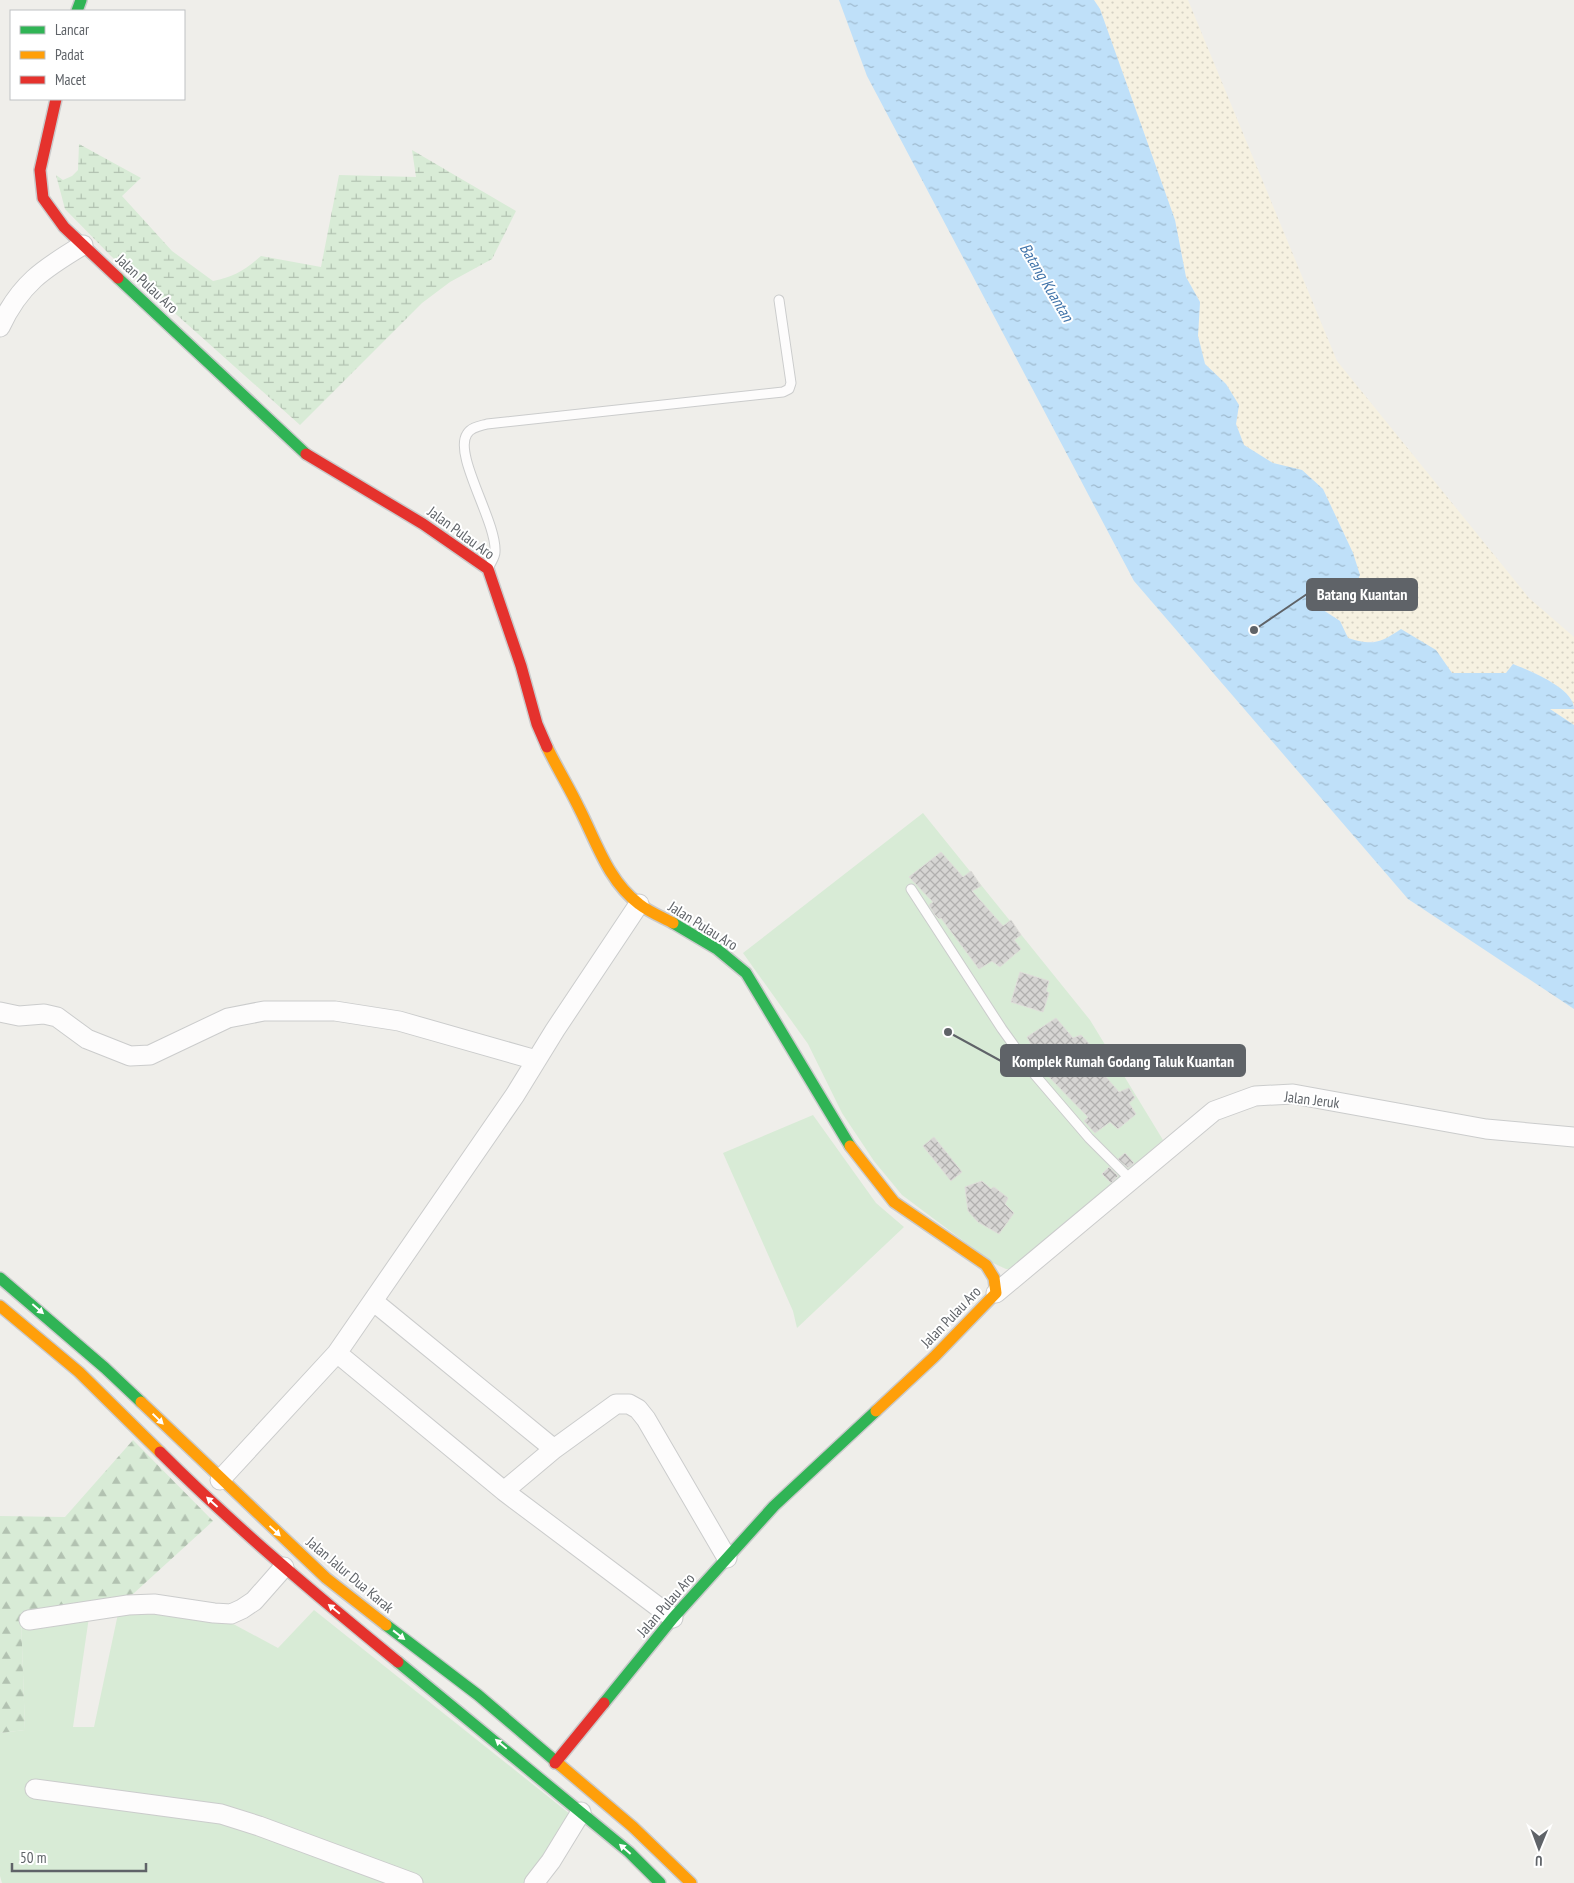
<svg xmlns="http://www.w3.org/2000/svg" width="1574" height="1883" font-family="'PT Sans Narrow',sans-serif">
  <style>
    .green { fill: #d8ebd6 }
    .forest { fill: url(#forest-firs) }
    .wetland { fill: url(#wetland-marsh) }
    .sand { fill: url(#sand-dots) }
    .water { fill: url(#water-ripples) }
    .building { fill: url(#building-cross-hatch); stroke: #deddd9 }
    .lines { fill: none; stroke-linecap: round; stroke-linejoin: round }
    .lane-casing { stroke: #cbcccc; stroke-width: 11 }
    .street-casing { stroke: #cbcccc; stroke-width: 21 }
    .fast-casing { stroke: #cacacb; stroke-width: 14 }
    .slow-casing { stroke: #cacacb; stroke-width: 14 }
    .jam-casing { stroke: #cacacb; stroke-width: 14 }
    .lane { stroke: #fdfcfc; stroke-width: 9 }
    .street { stroke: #fdfcfc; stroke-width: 19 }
    .fast { stroke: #30b455; stroke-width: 11 }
    .slow { stroke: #ff9f0a; stroke-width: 11 }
    .jam { stroke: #e5322d; stroke-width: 11 }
    .oneway { fill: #fff }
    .labels { text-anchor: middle; stroke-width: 4; stroke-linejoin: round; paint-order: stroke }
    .street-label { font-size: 15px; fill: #5f6368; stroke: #fff }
    .water-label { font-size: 16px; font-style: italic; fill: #4174aa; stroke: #fff }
    .leader { fill: none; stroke: #5f6368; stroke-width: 2 }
    .callout-dot { fill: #5f6368; stroke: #fff; stroke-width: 2 }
    .callout { fill: #5f6368; stroke: #5f6368; stroke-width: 2 }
    .callout-label { font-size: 16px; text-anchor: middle; font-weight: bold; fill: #fff }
  </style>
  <defs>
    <pattern id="forest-firs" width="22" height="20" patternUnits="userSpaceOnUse" patternTransform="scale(1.25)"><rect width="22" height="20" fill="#d8ebd6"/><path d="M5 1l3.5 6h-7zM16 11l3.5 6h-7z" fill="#b2c2b1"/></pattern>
    <pattern id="wetland-marsh" width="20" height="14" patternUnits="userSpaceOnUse" patternTransform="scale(1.25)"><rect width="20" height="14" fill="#d8ebd6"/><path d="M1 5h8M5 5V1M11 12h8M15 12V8" fill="none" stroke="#b2c2b1"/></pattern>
    <pattern id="sand-dots" width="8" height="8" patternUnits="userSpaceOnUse" patternTransform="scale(1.25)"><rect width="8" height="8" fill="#f6f1e1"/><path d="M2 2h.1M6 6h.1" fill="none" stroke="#d5d1c4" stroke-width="1.8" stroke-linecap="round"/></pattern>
    <pattern id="water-ripples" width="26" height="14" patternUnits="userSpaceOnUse" patternTransform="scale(1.25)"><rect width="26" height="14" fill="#bfe0f9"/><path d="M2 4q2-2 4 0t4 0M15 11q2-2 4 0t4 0" fill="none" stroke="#9eb9cd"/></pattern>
    <pattern id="building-cross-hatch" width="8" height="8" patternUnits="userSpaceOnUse" patternTransform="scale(1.25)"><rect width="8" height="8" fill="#d6d5d3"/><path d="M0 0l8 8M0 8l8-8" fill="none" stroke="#b1b0af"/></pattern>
  </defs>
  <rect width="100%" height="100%" fill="#efeeea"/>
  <path class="green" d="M923 813 1090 1020 1163 1140 1014 1269H1006L993 1263 902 1195 874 1161 842 1113 808 1044 743 953Z
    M813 1115 876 1203 904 1227 797 1328 793 1311 723 1153Z
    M91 1603 73 1727H94L119 1609 224 1619 278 1648 314 1610 580 1822 545 1883H2L0 1876V1733L25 1730 21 1617Z"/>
  <path class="forest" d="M133 1440 213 1521 133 1594 21 1617 25 1730 0 1733V1516L65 1517Z"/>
  <path class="wetland" d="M79 144 141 178 122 196 172 251 213 281C234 277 245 270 261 256L321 267 339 175 416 177 412 150 516 211 492 259 450 282 422 303 300 425 111 256 65 209 56 175 63 180 72 176 78 170Z"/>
  <path class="sand" d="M1094 0H1188L1337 361 1529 598 1574 637V705C1565 684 1533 672 1513 664L1506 673H1452L1436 650 1383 641 1362 642 1348 638 1340 621 1323 609 1329 601 1359 575 1353 553 1323 489 1302 470 1273 463 1244 445 1236 424 1239 405 1226 384 1205 364 1198 336 1200 302 1186 277 1175 220 1100 9Z
    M1549 709H1574V725Z"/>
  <path class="water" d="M839 0H1094L1100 9 1175 220 1186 277 1200 302 1198 336 1205 364 1226 384 1239 405 1236 424 1244 445 1273 463 1302 470 1323 489 1353 553 1360 575 1349 599 1329 601 1323 610 1340 621 1348 638C1373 646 1380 643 1401 629L1436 650 1452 673H1506L1513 664C1530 671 1574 688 1574 709H1550L1574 725V1009L1408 899 1134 581 867 76Z"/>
  <path class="building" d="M941 852 963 877 971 871 981 886 972 891 1003 926 1011 920 1021 935 1014 940 1021 949 1000 967 992 961 979 969 941 918 939 919 935 915 929 905 933 902 909 877Z
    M1020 972 1049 981 1046 991 1049 993 1043 1012 1011 1002Z
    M1056 1018 1073 1038 1081 1035 1093 1048 1086 1054 1119 1092 1129 1088 1135 1098 1129 1103 1136 1114 1118 1129 1110 1122 1095 1133 1084 1121 1088 1117 1048 1076 1027 1037Z
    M934 1137 962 1172 951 1181 923 1146Z
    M1125 1153 1134 1163 1128 1168 1118 1159Z
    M1109 1167 1118 1176 1111 1183 1102 1174Z
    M982 1181 991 1189 994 1187 1008 1198 1005 1204 1014 1213 999 1234 978 1222 968 1211 965 1187Z"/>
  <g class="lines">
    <g class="lane-casing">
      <path id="lane" d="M489 567C491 562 495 557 495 552 497 522 453 455 467 434 471 427 480 426 487 424L783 392 789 389 791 383 779 300
        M911 889 1002 1029 1035 1075 1089 1138 1131 1180"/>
    </g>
    <g class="street-casing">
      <path id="street" d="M0 327C20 284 43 269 83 245
        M0 1012 19 1016 44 1014 57 1017 87 1039 130 1056 150 1055 228 1018 264 1011H335L399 1021 536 1060
        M996 1293 1214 1111 1255 1096 1293 1094 1486 1129 1574 1137
        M373 1301 554 1449
        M337 1353 504 1491 673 1618
        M220 1480 337 1353 515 1095 555 1030 639 904
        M504 1491 554 1449 616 1404H629L638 1409 646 1419 727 1558
        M29 1620 128 1605 154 1604 214 1613 231 1614 242 1609 254 1601 284 1567
        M35 1789 221 1814 259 1826 413 1883
        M534 1883 551 1861 581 1812"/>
    </g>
    <g class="fast-casing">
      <path id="fast" d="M77 11 81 0
        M118 278 306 454
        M673 923 717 949 746 973 850 1146
        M0 1278 105 1368 141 1402
        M386 1625 478 1695 560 1765
        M398 1662 629 1852 660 1883
        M604 1703 673 1618 774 1506 876 1411"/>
    </g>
    <g class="slow-casing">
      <path id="slow" d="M547 747C557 768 569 787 579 808 596 841 608 881 639 904 649 912 662 917 673 923
        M850 1146 894 1202 986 1265 994 1278 996 1293 934 1357 876 1411
        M0 1306 79 1372 160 1452
        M141 1402 326 1578 386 1625
        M560 1765 633 1827 691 1883"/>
    </g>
    <g class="jam-casing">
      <path id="jam" d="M56 99 40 170 43 198 64 227 118 278
        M306 454 423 524 488 569 521 666 537 724 547 747
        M160 1452C235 1527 316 1595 398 1662
        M555 1763 604 1703"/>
    </g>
    <use href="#lane" class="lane"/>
    <use href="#street" class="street"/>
    <use href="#fast" class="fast"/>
    <use href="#slow" class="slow"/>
    <use href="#jam" class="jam"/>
  </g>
  <defs><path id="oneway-solid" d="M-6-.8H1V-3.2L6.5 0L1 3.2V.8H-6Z" transform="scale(1.25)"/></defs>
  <g class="oneway">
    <use href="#oneway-solid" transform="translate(38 1309) rotate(41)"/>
    <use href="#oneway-solid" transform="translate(158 1419) rotate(44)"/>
    <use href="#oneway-solid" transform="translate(212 1502) rotate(-138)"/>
    <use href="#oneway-solid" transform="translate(275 1531) rotate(43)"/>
    <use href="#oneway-solid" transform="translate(334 1609) rotate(-141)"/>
    <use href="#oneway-solid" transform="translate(399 1635) rotate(38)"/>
    <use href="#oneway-solid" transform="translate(501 1744) rotate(-140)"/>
    <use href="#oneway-solid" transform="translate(625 1849) rotate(-139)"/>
  </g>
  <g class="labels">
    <g class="street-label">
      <text transform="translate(147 284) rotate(43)" y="5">Jalan Pulau Aro</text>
      <text transform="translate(461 533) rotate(36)" y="5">Jalan Pulau Aro</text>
      <text transform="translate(703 926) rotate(32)" y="5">Jalan Pulau Aro</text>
      <text transform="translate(1312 1100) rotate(7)" y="5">Jalan Jeruk</text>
      <text transform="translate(951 1317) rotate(-46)" y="5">Jalan Pulau Aro</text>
      <text transform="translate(350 1575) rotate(40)" y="5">Jalan Jalur Dua Karak</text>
      <text transform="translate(666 1605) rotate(-49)" y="5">Jalan Pulau Aro</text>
    </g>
    <g class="water-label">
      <text transform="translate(1047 282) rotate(59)" y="6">Batang Kuantan</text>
    </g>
  </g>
  <path class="leader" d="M1254 630L1307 594M948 1032L1001 1061"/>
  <g class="callout-dot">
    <circle cx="1254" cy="630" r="5"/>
    <circle cx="948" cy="1032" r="5"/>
  </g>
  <g class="callout">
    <rect x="1307" y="579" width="110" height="31" rx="5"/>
    <rect x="1001" y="1045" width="244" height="31" rx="5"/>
  </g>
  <g class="callout-label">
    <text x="1362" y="600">Batang Kuantan</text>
    <text x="1123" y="1067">Komplek Rumah Godang Taluk Kuantan</text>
  </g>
  <rect x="10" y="10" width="175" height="90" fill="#ffffff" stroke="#bfc1c3"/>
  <rect x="20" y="26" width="25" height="8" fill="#30b455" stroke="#bfc1c3"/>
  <text x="55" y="35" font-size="15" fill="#5f6368">Lancar</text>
  <rect x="20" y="51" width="25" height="8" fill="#ff9f0a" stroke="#bfc1c3"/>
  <text x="55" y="60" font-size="15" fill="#5f6368">Padat</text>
  <rect x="20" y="76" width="25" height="8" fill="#e5322d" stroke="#bfc1c3"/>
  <text x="55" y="85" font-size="15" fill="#5f6368">Macet</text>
  <g transform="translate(1539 1848) rotate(181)" stroke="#ffffff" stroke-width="4" paint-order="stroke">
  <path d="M0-4L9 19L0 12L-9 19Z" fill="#5f6368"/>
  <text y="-8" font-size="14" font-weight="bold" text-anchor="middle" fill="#5f6368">U</text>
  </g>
  <path d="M12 1863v8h134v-8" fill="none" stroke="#5f6368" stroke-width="2.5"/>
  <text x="20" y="1863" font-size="15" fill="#5f6368" stroke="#ffffff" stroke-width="4" paint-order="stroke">50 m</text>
</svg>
